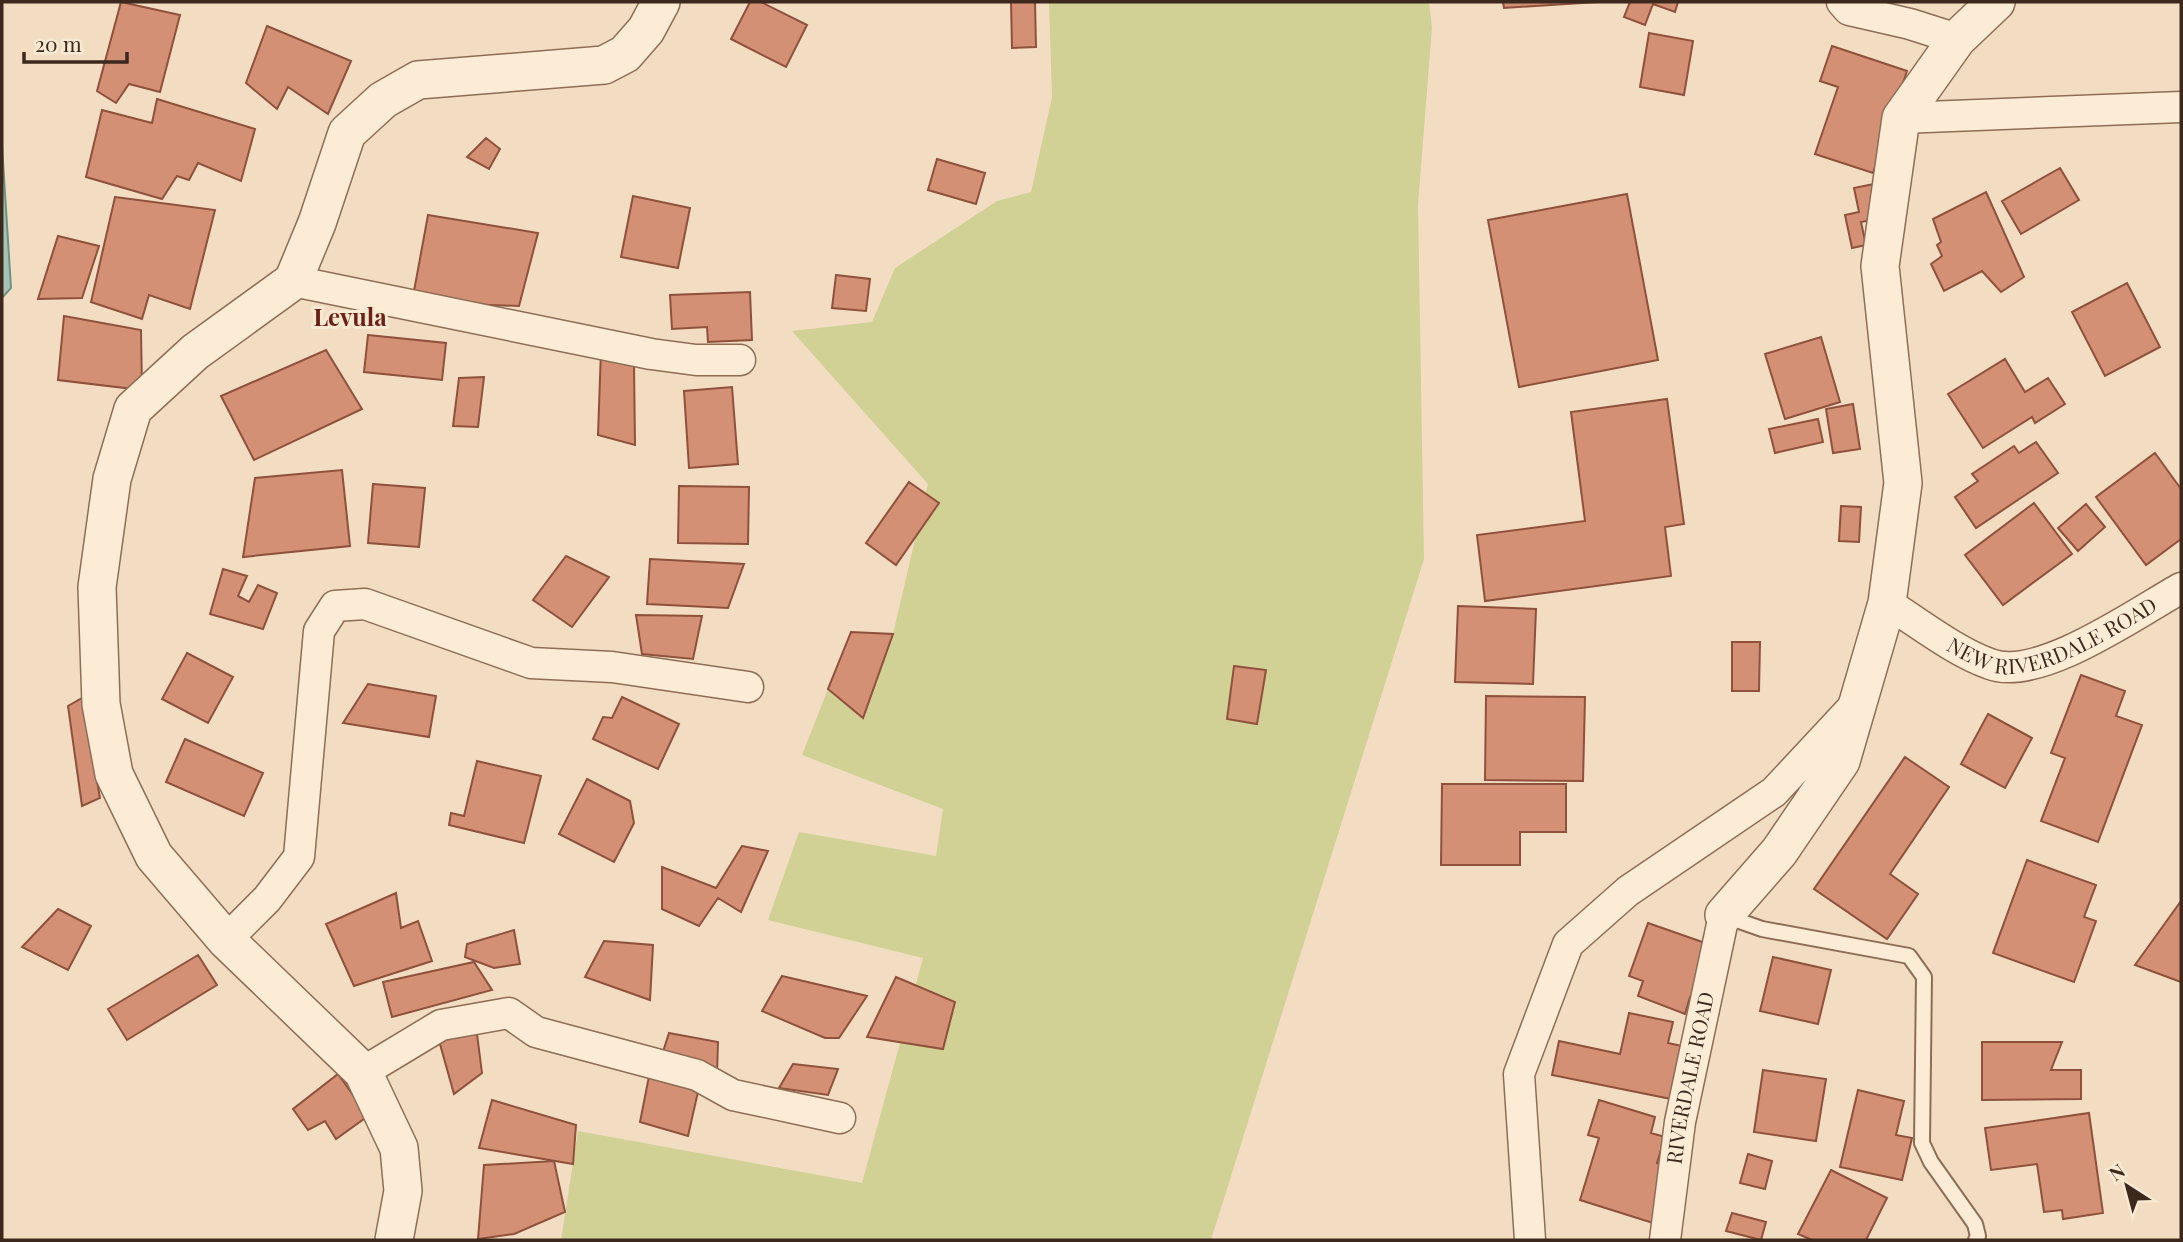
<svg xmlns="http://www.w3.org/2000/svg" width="2183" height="1242" font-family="'Playfair Display',serif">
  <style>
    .green { fill: #d1d095 }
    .water { fill: #a5c4b7; stroke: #6b9384; stroke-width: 2 }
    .building { fill: #d39075; stroke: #8f513b; stroke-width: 2 }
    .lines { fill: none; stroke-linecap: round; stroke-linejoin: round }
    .service-casing { stroke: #8e6d57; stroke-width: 18 }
    .minor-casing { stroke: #8e6d57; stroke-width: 33 }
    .tertiary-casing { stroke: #8e6d57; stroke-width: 40 }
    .service { stroke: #fcecd6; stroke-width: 14 }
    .minor { stroke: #fcecd6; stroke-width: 30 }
    .tertiary { stroke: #fcecd6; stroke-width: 37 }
    .labels { text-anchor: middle; stroke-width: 6; stroke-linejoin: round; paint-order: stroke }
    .street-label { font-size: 21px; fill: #3c281d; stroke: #f8e9d3 }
    .quarter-label { font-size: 24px; font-weight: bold; fill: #6d1f18; stroke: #f8e9d3 }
  </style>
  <rect width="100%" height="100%" fill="#f2ddc2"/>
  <path class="green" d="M1049 2H1429L1432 27 1418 205 1424 559 1211 1240H561L578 1131 862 1183 923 958 768 920 799 832 936 856 943 809 802 755 828 689 863 717 893 634 928 484 792 331 872 322 895 268 997 201 1031 192 1052 97Z"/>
  <path class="water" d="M2 146 11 288 2 298Z"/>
  <path class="building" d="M121 2 180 15 160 92 129 84 116 103 97 91Z
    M750 2H761L807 25 786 67 731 39Z
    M1011 2H1035L1036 47 1012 48Z
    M1503 2H1598L1504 8Z
    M1630 2H1678L1675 12 1653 4 1645 25 1624 17Z
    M267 26 351 61 328 114 288 87 277 109 246 83Z
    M1649 33 1693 41 1684 95 1640 87Z
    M1832 46 1907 71 1873 173 1815 154 1838 87 1820 81Z
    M157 99 255 129 241 181 198 163 189 180 177 176 162 199 86 177 102 110 152 123Z
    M486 138 500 149 489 169 467 157Z
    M937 159 985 173 976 204 928 190Z
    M2060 168 2079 200 2021 234 2002 201Z
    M1874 184 1881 218 1861 222 1866 245 1852 248 1845 215 1859 212 1854 188Z
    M1986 192 2024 277 2001 292 1982 271 1944 291 1931 264 1942 256 1937 245 1941 242 1933 219Z
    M1627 194 1658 360 1519 387 1488 220Z
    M633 196 690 208 678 268 621 257Z
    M115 197 215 210 190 309 149 295 142 319 91 302Z
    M428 215 538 233 519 306 412 302Z
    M58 236 99 246 82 298 38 299Z
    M836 275 870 279 866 311 832 308Z
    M2127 283 2160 347 2105 376 2072 312Z
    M750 292 752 340 708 342 707 327 672 329 670 295Z
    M64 316 141 330 142 390 58 380Z
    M368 335 446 343 442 380 364 372Z
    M1821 337 1840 402 1785 419 1765 354Z
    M326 350 362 409 254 460 221 396Z
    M601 350 634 364 635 445 598 435Z
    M2005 359 2025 392 2048 378 2065 404 2035 423 2032 417 1983 448 1948 394Z
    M484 377 478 427 453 426 459 378Z
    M732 387 738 464 689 468 684 391Z
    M1667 399 1684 524 1665 527 1671 576 1485 601 1477 535 1585 521 1571 412Z
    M1853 404 1860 449 1833 453 1826 409Z
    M1818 419 1823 442 1775 453 1769 429Z
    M2036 442 2058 473 1976 528 1955 497 1978 481 1972 474 2014 446 2019 453Z
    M2155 453 2181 489V539L2146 565 2096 497Z
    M342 470 350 546 243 557 255 478Z
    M909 482 939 503 896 565 866 543Z
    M373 484 425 488 419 547 368 543Z
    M679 486 749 487 748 544 678 543Z
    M2034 503 2072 554 2003 605 1965 555Z
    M2086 504 2105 527 2078 551 2058 528Z
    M1841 506 1861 507 1859 542 1839 541Z
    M566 556 609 577 572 627 533 600Z
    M650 559 744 564 728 608 647 604Z
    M223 569 247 576 238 596 249 602 258 585 277 593 263 629 210 614Z
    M1458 606 1536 609 1533 684 1455 682Z
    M636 615 702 616 693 659 642 654Z
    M851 632 893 634 863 718 828 689Z
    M1732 642H1760L1759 691H1732Z
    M187 653 233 677 208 723 162 699Z
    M1234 666 1266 670 1257 724 1227 719Z
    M2081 675 2125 691 2116 716 2142 725 2098 842 2041 821 2065 758 2051 753Z
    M368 684 436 696 429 737 343 723Z
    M1486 696 1585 697 1583 781 1485 780Z
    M622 697 679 724 658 769 593 739 603 717 612 718Z
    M82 698 100 798 82 806 68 706Z
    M1988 714 2032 738 2005 788 1961 764Z
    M185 739 263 773 244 816 166 782Z
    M1905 757 1949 787 1890 874 1918 894 1887 939 1814 889Z
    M477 761 541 776 524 843 449 825 451 813 464 816Z
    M587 779 630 801 634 823 614 862 559 834Z
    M1442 784H1566V832H1520V865H1441Z
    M742 846 768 851 741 912 718 898 699 926 662 909V867L716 888Z
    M2027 860 2096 885 2084 917 2096 921 2074 982 1993 953Z
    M396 893 401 928 418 921 432 961 354 986 326 924Z
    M2181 901V982L2135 965Z
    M58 909 91 926 68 970 22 947Z
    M1648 923 1708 944 1698 1000 1690 997 1685 1014 1638 996 1643 981 1629 976Z
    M514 930 520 964 494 968 465 957 467 944Z
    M604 941 653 945 650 1000 585 977Z
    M198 955 217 985 127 1040 108 1009Z
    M1773 957 1831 970 1818 1024 1760 1011Z
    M474 962 492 990 392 1017 383 982Z
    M782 976 867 996 839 1038H825L762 1011Z
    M896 977 955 1002 943 1049 867 1037Z
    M1629 1013 1673 1022 1668 1043 1687 1047 1676 1100 1552 1075 1559 1041 1620 1054Z
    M476 1026 482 1073 454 1094 438 1037Z
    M669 1033 718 1042 717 1075 661 1058Z
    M1982 1042H2062L2051 1070H2081V1099L1982 1100Z
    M793 1064 838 1069 828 1095 779 1088Z
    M651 1066 700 1083 688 1136 640 1122Z
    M1763 1070 1826 1079 1816 1141 1754 1132Z
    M338 1074 368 1116 336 1139 325 1121 308 1130 293 1109Z
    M1858 1090 1904 1101 1896 1135 1912 1138 1902 1180 1840 1167Z
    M492 1100 576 1125 573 1164 479 1148Z
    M1599 1100 1655 1117 1651 1133 1665 1137 1657 1163 1671 1167 1653 1223 1580 1200 1599 1138 1588 1135Z
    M2089 1113 2103 1213 2063 1219 2062 1210 2044 1212 2037 1164 1991 1170 1985 1128Z
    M1748 1154 1772 1161 1765 1189 1740 1183Z
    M554 1161 565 1212 514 1234 478 1239 484 1165Z
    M1831 1170 1887 1198 1866 1240H1812L1798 1234Z
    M1732 1213 1766 1222 1761 1240 1726 1231Z"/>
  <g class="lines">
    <g class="service-casing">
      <path id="service" d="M1725 916 1762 929 1909 956 1924 977 1922 1143 1931 1162 1975 1224 1978 1236 1976 1240"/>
    </g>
    <g class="minor-casing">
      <g id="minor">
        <path d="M1842 2 1849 10 1910 24 1957 39"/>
        <path d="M1901 118 2181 107"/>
        <path d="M293 281 651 354 696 360H740"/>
        <path id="s1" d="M1887 603C1919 623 1954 651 1990 664 2038 683 2138 612 2181 588"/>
        <path d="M226 940 267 899 299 857 319 631 335 606 365 604 531 663 612 667 748 687"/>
        <path d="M363 1072 441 1025 509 1013 536 1032 697 1075 733 1095 840 1118"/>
        <path d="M1530 1240 1519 1074 1568 944 1628 891 1774 792 1856 704"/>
        <path id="s2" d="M1665 1240 1680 1122 1724 915"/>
      </g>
    </g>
    <g class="tertiary-casing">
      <path id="tertiary" d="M1724 915 1779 852 1841 761 1887 603 1903 483 1880 266 1901 118 1957 39 1996 2
        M394 1240 403 1191 399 1148 363 1072 226 940 154 856 114 774 101 704 97 587 112 479 133 409 195 352 293 281 317 223 347 133 383 100 418 80 604 65 625 54 646 30 661 2"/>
    </g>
    <use href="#service" class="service"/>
    <use href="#minor" class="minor"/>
    <use href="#tertiary" class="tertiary"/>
  </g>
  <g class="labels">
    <g class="street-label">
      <text dy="7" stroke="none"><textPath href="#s1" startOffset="187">NEW RIVERDALE ROAD</textPath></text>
      <text dy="7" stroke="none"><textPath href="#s2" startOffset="164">RIVERDALE ROAD</textPath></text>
    </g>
    <g class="quarter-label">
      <text x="350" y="326">Levula</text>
    </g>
  </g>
  <rect width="2183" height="1242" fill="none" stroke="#3c281d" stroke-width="7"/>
  <g transform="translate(2127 1186) rotate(324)" stroke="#f8e9d3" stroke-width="5" paint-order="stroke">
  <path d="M0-5L12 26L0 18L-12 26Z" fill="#3c281d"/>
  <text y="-10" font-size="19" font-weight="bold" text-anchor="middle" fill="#3c281d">N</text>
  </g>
  <path d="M24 52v10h103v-10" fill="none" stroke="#3c281d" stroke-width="3.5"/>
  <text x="35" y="52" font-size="21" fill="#3c281d" stroke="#f8e9d3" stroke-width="5" paint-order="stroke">20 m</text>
</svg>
